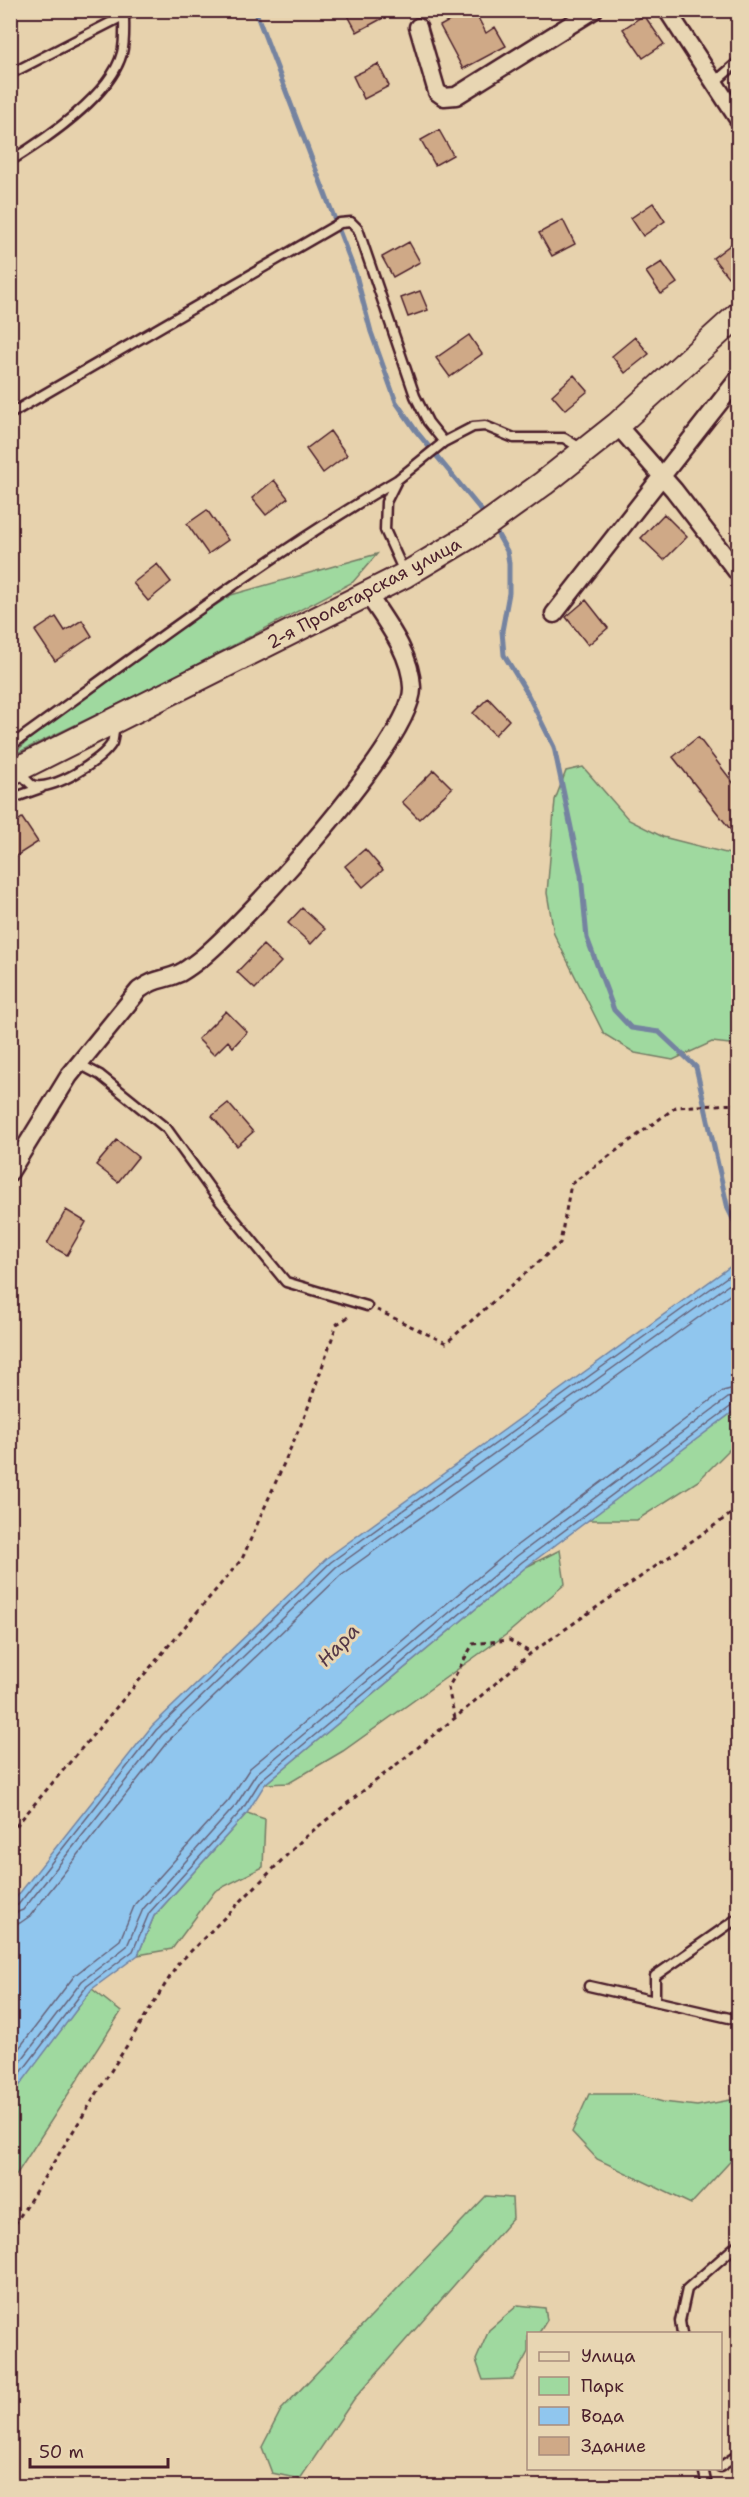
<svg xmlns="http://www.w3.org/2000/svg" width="749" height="2497" font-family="'Shantell Sans',sans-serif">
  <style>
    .green { fill: #9fd99f; stroke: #747c65; stroke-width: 1.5 }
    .water { fill: #90c6ee; stroke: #7483a0; stroke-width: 1.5 }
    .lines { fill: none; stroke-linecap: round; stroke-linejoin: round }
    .shore { stroke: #666279; stroke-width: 1.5 }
    .stream { stroke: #7483a0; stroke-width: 5 }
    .building { fill: #cfa987; stroke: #4a1f2b; stroke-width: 1.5 }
    .lane-casing { stroke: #4a1f2b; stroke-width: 13 }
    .street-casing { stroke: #4a1f2b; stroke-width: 21 }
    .secondary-casing { stroke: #4a1f2b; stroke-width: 28 }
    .path { stroke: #4a1f2b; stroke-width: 3; stroke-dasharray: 4.5 4.5; stroke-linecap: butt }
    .lane { stroke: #e8d6b3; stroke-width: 8 }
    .street { stroke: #e8d6b3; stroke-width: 16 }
    .secondary { stroke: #e8d6b3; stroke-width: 24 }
    .labels { text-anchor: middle; stroke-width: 6; stroke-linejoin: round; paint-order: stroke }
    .street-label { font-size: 18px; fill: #4a1f2b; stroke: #e8d6b3 }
    .water-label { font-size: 20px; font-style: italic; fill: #543848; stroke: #e8d6b3 }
  </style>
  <rect width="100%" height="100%" fill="#e7d2ad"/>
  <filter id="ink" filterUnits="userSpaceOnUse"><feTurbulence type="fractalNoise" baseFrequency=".0167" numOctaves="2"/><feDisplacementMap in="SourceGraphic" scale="12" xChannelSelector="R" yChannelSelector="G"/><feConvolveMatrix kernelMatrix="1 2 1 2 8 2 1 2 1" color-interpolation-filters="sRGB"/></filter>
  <g filter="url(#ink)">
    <path class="green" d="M377 554 353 582 160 684 11 756 74 699 231 595Z
      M583 767 629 820 663 837 738 856V1045L712 1042 673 1060 635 1053 604 1034 554 934 547 893 555 800 566 771Z
      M738 1408V1441L698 1481 637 1520H586Z
      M560 1550 565 1584 507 1634 343 1751 289 1783 265 1784 526 1567Z
      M247 1813 265 1819 263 1867 215 1891 172 1949 138 1955 154 1916Z
      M92 1989 121 2012 11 2183 10 2097Z
      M589 2094H634L663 2102 697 2106 736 2099 738 2100V2153L691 2204 597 2159 572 2132Z
      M486 2196 512 2198 513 2218 354 2399 300 2479 272 2473 262 2447 281 2410Z
      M518 2305 545 2308 547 2320 539 2333 528 2334V2352L513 2379 483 2380 476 2360 489 2330Z"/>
    <path class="water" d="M738 1261V1408L526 1567 265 1784 247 1813 154 1916 138 1955 92 1989 11 2097V1904L152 1726 328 1557Z"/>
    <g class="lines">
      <path class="shore" d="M10 1907 18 1905 156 1730 331 1562 738 1269
        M10 1915 23 1910 162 1735 336 1567 738 1278
        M10 1924 20 1923 30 1916 168 1741 342 1574 738 1289
        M10 2060 75 1975 120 1940 135 1904 229 1800 250 1768 512 1549 723 1391 738 1387
        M10 2075 82 1981 127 1946 143 1909 236 1805 256 1774 517 1556 728 1398 738 1396
        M10 2087 87 1986 133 1951 149 1913 242 1810 261 1780 522 1562 733 1405 738 1403"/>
      <path class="stream" d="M255 10 356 275 371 332 396 402 416 431 486 516
        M493 526 507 551 509 563V593L502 631 504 655 526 691 554 747 581 875 587 938 614 1010 631 1028 659 1032 696 1067 728 1209 738 1229"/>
    </g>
    <path class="building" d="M345 10H398L357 32Z
      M469 10H474L486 33 495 27 506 46 463 69 440 26Z
      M644 15 664 44 643 58 623 29Z
      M378 64 389 86 364 99 353 76Z
      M439 130 453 155 435 165 421 140Z
      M653 203 665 221 643 236 631 218Z
      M563 220 575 244 552 256 539 233Z
      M738 239V269L728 277 713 258Z
      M409 242 420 262 393 277 382 257Z
      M662 262 677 283 661 294 646 272Z
      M420 291 428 310 408 317 401 298Z
      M469 335 482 354 450 377 436 358Z
      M635 337 649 354 625 373 612 356Z
      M574 375 588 391 565 410 552 395Z
      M330 431 347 455 323 473 306 449Z
      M274 480 288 498 266 515 252 498Z
      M207 510 228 540 208 554 187 524Z
      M664 514 687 537 664 560 641 538Z
      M157 564 171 582 148 601 133 583Z
      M586 600 608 628 588 645 566 617Z
      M56 617 65 631 82 620 92 636 55 661 35 631Z
      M488 698 509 720 495 735 473 713Z
      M698 737 738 789V839L673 757Z
      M434 770 452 788 419 819 402 802Z
      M22 818 38 842 10 860V826Z
      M365 849 383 870 363 887 345 866Z
      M302 908 325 929 311 944 288 923Z
      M263 945 281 962 255 989 237 972Z
      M226 1011 247 1032 233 1047 228 1041 214 1055 198 1039Z
      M228 1103 253 1132 237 1146 212 1116Z
      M117 1140 138 1157 118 1182 96 1165Z
      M66 1210 86 1222 67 1255 47 1244Z"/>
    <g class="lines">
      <g class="lane-casing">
        <path id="lane" d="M10 74 135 10
          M714 83 738 62
          M10 161C46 139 111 95 122 53 125 42 124 27 124 16
          M10 414 340 223 351 222 358 229 415 396 428 422 444 442
          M405 574 385 530 386 502 397 480 444 442 473 427 485 426 514 438H564L582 449
          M10 746C137 655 262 559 397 480
          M19 772C23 776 28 782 32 785 51 793 103 760 112 743 114 737 114 731 114 725
          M10 799 41 788
          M79 1064 100 1075 167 1129 214 1194 286 1282 367 1306
          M589 1986 738 2020
          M655 2001V1976L738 1918
          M682 2334 680 2321 687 2289 738 2244
          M720 2467 738 2455
          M703 2468 707 2486"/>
      </g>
      <g class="street-casing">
        <path id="street" d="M667 10 738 119
          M418 27 437 92 444 97 456 96 594 10
          M617 425 674 490 738 573
          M554 614 738 379
          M10 1172 69 1076 139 990C157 977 163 981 180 973 188 969 196 962 203 957 246 921 415 738 412 687 411 653 385 621 367 593"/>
      </g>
      <g class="secondary-casing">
        <path id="secondary" d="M10 773 405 575 472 535 544 483 617 425 738 315"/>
      </g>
      <path class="path" d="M377 1310 446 1343 560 1243 571 1184 676 1107 738 1104
        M455 1718 448 1688 473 1644 509 1640 531 1653
        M10 1833 242 1559 306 1413 337 1324 350 1316
        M10 2232 178 1964 305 1837 455 1718 531 1653 738 1509"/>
      <use href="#lane" class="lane"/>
      <use href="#street" class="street"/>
      <use href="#secondary" class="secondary"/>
    </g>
  </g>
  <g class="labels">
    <g class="street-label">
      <text transform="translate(364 593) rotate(-28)" y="6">2-я Пролетарская улица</text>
    </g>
    <g class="water-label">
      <text transform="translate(338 1645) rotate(-46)" y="7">Нара</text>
    </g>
  </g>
  <rect width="749" height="2497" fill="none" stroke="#e8d6b3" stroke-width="36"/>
  <rect x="18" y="18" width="713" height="2461" fill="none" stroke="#4a1f2b" stroke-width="2" filter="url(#ink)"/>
  <rect x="527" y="2332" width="195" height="138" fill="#e8d6b3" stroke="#a98d7d" stroke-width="1.5"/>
  <rect x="539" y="2352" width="30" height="9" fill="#e8d6b3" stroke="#a98d7d" stroke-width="1.5"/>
  <text x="581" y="2362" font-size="18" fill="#4a1f2b">Улица</text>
  <rect x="539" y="2377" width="30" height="18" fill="#9fd99f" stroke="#a98d7d" stroke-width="1.5"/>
  <text x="581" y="2392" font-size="18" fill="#4a1f2b">Парк</text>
  <rect x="539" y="2407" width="30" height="18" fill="#90c6ee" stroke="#a98d7d" stroke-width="1.5"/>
  <text x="581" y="2422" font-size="18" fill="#4a1f2b">Вода</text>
  <rect x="539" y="2437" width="30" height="18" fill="#cfa987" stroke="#a98d7d" stroke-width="1.5"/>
  <text x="581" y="2452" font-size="18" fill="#4a1f2b">Здание</text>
  <path d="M30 2458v9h138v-9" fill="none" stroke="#4a1f2b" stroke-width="3"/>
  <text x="39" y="2458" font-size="18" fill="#4a1f2b" stroke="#e8d6b3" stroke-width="4.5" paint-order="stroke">50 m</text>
</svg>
